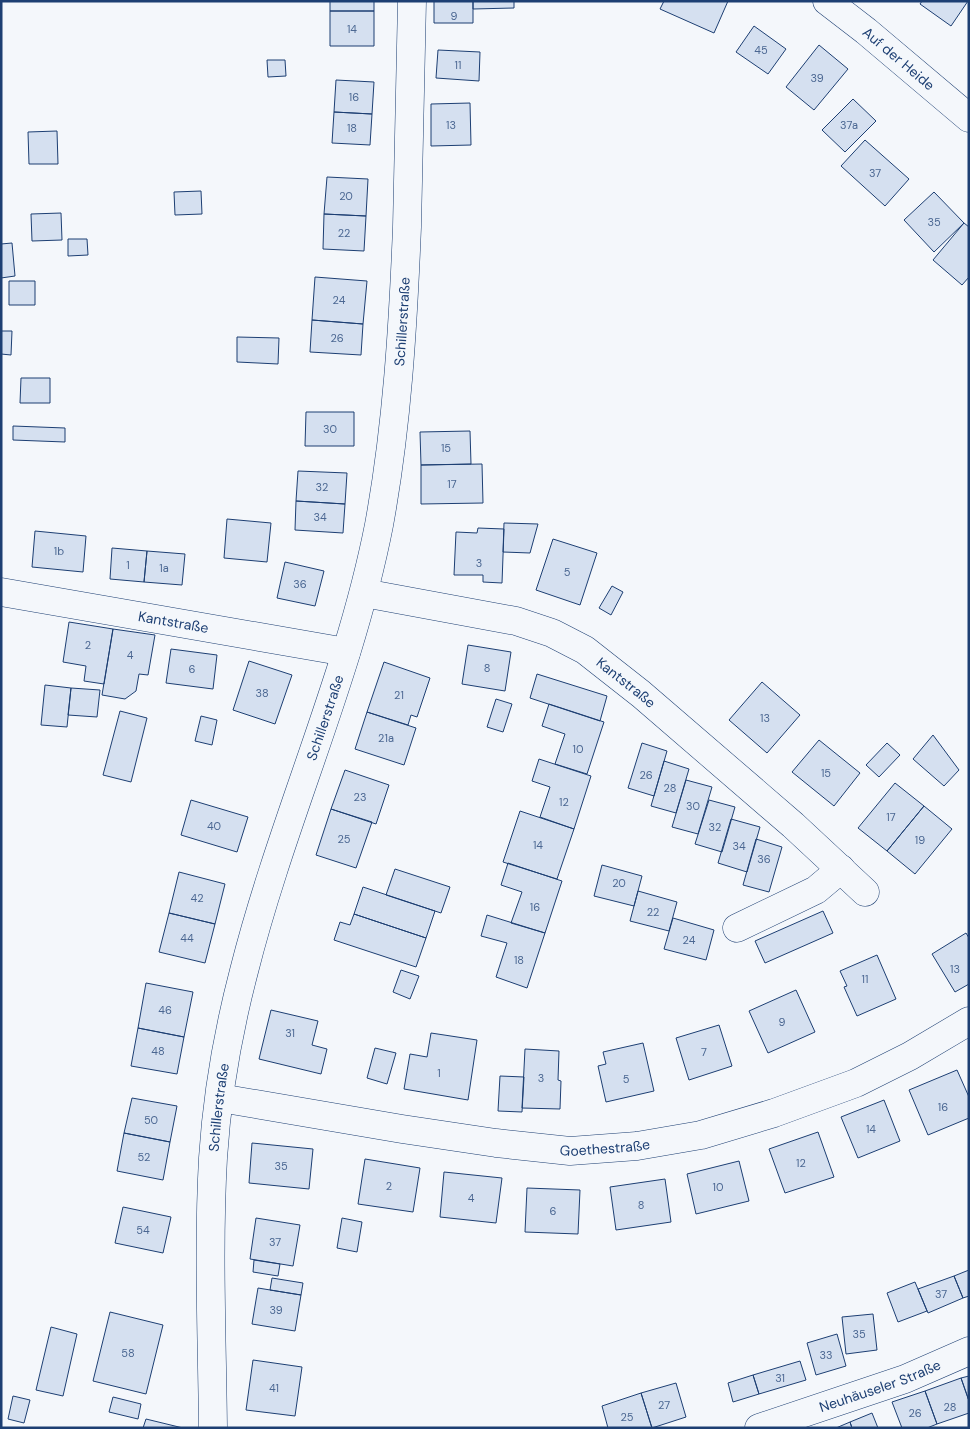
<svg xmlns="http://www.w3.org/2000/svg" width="970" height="1429" font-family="'DM Sans',sans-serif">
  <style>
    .building { fill: #d5e0f0; stroke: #1d3f73 }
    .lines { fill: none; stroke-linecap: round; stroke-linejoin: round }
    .minor-casing { stroke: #1d3f73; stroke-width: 29 }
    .minor { stroke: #f4f7fb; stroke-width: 28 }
    .labels { text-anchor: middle; stroke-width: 4; stroke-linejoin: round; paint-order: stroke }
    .number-label { font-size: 11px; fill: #4b6792 }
    .street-label { font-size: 14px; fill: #1d3f73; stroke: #f4f7fb }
  </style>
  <rect width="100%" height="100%" fill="#f4f7fb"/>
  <path class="building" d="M330 1H374V11H330Z
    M434 1H473V23H434Z
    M473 1H514V8L473 9Z
    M664 1H728L714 33 660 9Z
    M922 1H968L951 26 920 4Z
    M330 11H374V46H330Z
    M754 26 786 49 768 74 736 52Z
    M819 45 848 69 814 110 786 87Z
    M438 50 480 52 479 81 436 78Z
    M267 60H285L286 76 268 77Z
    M336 80 374 82 372 114 334 112Z
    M853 99 876 121 845 152 822 130Z
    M470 103 471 145 431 146V104Z
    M334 112 372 114 370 145 332 143Z
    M57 131 58 164H29L28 132Z
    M865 140 909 179 885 206 841 166Z
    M327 177 368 179 366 216 324 214Z
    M201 191 202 214 175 215 174 192Z
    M934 192 964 223 934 252 904 220Z
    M61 213 62 240 32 241 31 214Z
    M324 214 366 216 364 251 323 249Z
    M964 223 969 227V277L962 285 933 260Z
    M68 239H87L88 255 68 256Z
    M12 243 15 276 1 278V244Z
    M315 277 367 281 363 324 312 320Z
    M9 281H35V305H9Z
    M312 320 363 324 361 355 310 352Z
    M1 331H12L11 355 1 354Z
    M237 337 279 338 278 364 237 362Z
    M21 378H50V403H20Z
    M306 412H354V446H305Z
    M13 426 65 428V442L13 440Z
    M470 431 471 464 421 465 420 432Z
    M482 464 483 503 421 504V465Z
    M298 471 347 473 345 504 296 501Z
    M296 501 345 504 343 533 295 530Z
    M227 519 271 523 267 562 224 558Z
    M504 523 538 524 530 553 503 552Z
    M478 528 504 529 502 583 483 582V575H454L456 532 477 533Z
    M35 531 86 536 83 572 32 567Z
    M553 539 597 553 580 605 536 590Z
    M112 548 147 551 144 582 110 579Z
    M147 551 185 554 182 585 144 582Z
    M285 562 324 571 315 606 277 598Z
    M612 586 623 592 611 615 599 608Z
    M69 622 113 629 104 684 84 681 86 666 63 662Z
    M113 629 155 635 148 675 139 674 136 691 125 699 102 695Z
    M468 645 511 652 505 691 462 684Z
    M171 649 217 655 213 689 166 683Z
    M249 661 292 675 275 724 233 710Z
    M384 662 430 678 417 717 411 715 408 725 367 712Z
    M537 674 607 696 600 721 530 698Z
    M762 682 800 715 767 753 729 720Z
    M45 685 71 688 67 727 41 725Z
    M71 688 100 690 97 717 68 715Z
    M496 699 512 704 503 732 487 727Z
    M549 704 604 722 587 774 555 764 565 734 542 726Z
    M120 711 147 718 131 782 103 775Z
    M367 712 416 728 404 765 355 749Z
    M201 716 217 720 212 745 195 741Z
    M933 735 959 770 944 786 913 759Z
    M819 740 860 773 834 806 792 772Z
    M642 743 667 751 654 796 628 788Z
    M887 743 900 755 879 777 866 765Z
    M539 759 591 776 574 829 540 817 550 787 532 781Z
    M664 761 689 769 676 813 651 806Z
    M345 770 389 785 376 824 331 809Z
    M686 780 712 787 698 834 672 827Z
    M895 783 924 806 887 851 858 828Z
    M191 800 248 817 237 852 181 835Z
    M709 800 735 807 722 852 695 844Z
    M924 806 952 829 915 874 887 851Z
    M331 809 372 822 356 868 316 855Z
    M520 811 574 829 557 879 503 862Z
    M731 819 760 827 747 872 718 863Z
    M756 839 782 847 769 892 743 885Z
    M508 863 562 881 545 933 511 923 522 892 501 885Z
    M602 865 642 876 634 906 594 896Z
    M395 869 450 887 441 913 386 895Z
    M179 872 225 884 215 924 169 913Z
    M363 887 435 911 426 938 354 914Z
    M638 891 677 902 669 931 630 921Z
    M823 911 833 933 765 963 755 941Z
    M169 913 215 924 205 963 159 952Z
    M354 914 426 938 416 967 334 940 340 922 350 925Z
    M487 915 545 933 527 988 496 977 507 943 481 936Z
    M673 918 714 930 706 960 664 949Z
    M966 933 969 938V984L955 992 932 954Z
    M877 955 896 999 857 1016 844 987 847 986 840 971Z
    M401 970 419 976 410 999 393 992Z
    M146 983 193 992 184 1037 138 1028Z
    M796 990 815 1032 768 1053 749 1011Z
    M271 1010 318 1021 312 1045 327 1049 321 1074 259 1059Z
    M719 1025 732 1066 689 1080 676 1038Z
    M138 1028 184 1037 177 1074 131 1066Z
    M431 1033 477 1040 468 1100 404 1089 410 1054 427 1057Z
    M643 1043 654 1091 606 1102 598 1066 606 1064 603 1052Z
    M375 1048 396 1053 387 1084 367 1078Z
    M525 1049 559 1051 558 1080 561 1081 560 1109 522 1108Z
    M957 1070 969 1097V1118L928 1135 909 1090Z
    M500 1076 524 1077 522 1112 498 1111Z
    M132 1098 177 1106 170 1142 124 1133Z
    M884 1100 900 1141 858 1158 841 1117Z
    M818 1132 834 1177 785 1193 769 1149Z
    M124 1133 170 1142 163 1180 117 1171Z
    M252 1143 313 1149 309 1189 249 1183Z
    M365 1159 420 1168 413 1212 358 1204Z
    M739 1161 749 1201 696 1214 687 1174Z
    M444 1172 502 1178 496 1223 440 1217Z
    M665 1179 671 1222 616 1230 610 1187Z
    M527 1188 580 1190 578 1234 525 1232Z
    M123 1207 171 1217 163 1253 115 1243Z
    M256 1218 300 1225 293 1266 250 1259Z
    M342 1218 362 1222 357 1252 337 1248Z
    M254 1260 280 1264 278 1276 253 1272Z
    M969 1270V1296L963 1298 954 1276Z
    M954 1276 963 1298 928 1313 918 1289Z
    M272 1278 303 1283 301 1295 270 1290Z
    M915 1282 927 1311 898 1322 887 1293Z
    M258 1288 301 1295 295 1331 252 1324Z
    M110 1312 163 1325 146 1394 93 1381Z
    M873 1314 877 1350 846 1354 842 1317Z
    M51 1327 77 1334 63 1396 36 1390Z
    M837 1334 846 1366 816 1375 807 1343Z
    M253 1360 302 1367 295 1416 246 1410Z
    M800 1361 806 1380 759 1394 753 1375Z
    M753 1375 759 1394 733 1402 728 1383Z
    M969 1376V1401L961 1378Z
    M961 1378 969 1401V1413L937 1424 925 1391Z
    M676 1383 686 1417 652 1428 641 1393Z
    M925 1391 937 1424 927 1428H902L892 1402Z
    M641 1393 652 1428H608L602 1406Z
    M13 1396 30 1400 24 1423 8 1419Z
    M113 1397 141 1404 138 1419 109 1412Z
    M872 1413 878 1428H852L850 1422Z
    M146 1419 183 1428H143Z
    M850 1422 852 1428H836Z"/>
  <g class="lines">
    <g class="minor-casing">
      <g id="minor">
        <path id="s1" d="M827 1 866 31 969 118"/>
        <path id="s2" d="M1 592 346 652"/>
        <path id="s3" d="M364 593 516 621 552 633 585 650 641 694 793 825 865 892"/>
        <path d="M737 928 816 890 841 869"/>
        <path id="s4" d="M220 1098 402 1129 496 1143 570 1151 637 1146 701 1135 774 1113 856 1083 910 1056 969 1021"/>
        <path id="s5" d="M213 1428C212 1338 208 1247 213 1158 217 1095 228 1032 244 971 282 820 349 678 379 525 397 427 403 327 407 227 409 152 411 77 412 1"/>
        <path id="s6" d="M759 1428 905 1379 969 1351"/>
      </g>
    </g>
    <use href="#minor" class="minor"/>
  </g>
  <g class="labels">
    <g class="number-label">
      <text x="454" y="20">9</text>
      <text x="352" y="33">14</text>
      <text x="761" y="54">45</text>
      <text x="458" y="69">11</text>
      <text x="817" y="82">39</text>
      <text x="354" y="101">16</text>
      <text x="451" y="129">13</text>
      <text x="849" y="129">37a</text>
      <text x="352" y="132">18</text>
      <text x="875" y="177">37</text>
      <text x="346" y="200">20</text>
      <text x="934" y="226">35</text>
      <text x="344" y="237">22</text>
      <text x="339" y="304">24</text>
      <text x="337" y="342">26</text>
      <text x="330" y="433">30</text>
      <text x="446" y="452">15</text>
      <text x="452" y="488">17</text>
      <text x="322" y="491">32</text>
      <text x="320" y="521">34</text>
      <text x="59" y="555">1b</text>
      <text x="479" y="567">3</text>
      <text x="128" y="569">1</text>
      <text x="164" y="572">1a</text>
      <text x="567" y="576">5</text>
      <text x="300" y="588">36</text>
      <text x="88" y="649">2</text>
      <text x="130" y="659">4</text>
      <text x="487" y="672">8</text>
      <text x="192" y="673">6</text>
      <text x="262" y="697">38</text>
      <text x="399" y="699">21</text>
      <text x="765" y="722">13</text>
      <text x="386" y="742">21a</text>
      <text x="578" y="753">10</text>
      <text x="826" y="777">15</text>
      <text x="646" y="779">26</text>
      <text x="670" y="792">28</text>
      <text x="360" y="801">23</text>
      <text x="564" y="806">12</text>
      <text x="693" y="810">30</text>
      <text x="891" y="821">17</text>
      <text x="214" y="830">40</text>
      <text x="715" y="831">32</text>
      <text x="344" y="843">25</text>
      <text x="920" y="844">19</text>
      <text x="538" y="849">14</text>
      <text x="739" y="850">34</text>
      <text x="764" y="863">36</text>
      <text x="619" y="887">20</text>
      <text x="197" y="902">42</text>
      <text x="535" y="911">16</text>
      <text x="653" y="916">22</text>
      <text x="187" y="942">44</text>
      <text x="689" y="944">24</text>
      <text x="519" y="964">18</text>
      <text x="955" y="973">13</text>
      <text x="865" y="983">11</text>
      <text x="165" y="1014">46</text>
      <text x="782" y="1026">9</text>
      <text x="290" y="1037">31</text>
      <text x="158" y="1055">48</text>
      <text x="704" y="1056">7</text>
      <text x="439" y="1077">1</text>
      <text x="541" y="1082">3</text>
      <text x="626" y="1083">5</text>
      <text x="943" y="1111">16</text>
      <text x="151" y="1124">50</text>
      <text x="871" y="1133">14</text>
      <text x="144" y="1161">52</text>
      <text x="801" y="1167">12</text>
      <text x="281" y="1170">35</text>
      <text x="389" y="1190">2</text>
      <text x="718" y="1191">10</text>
      <text x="471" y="1202">4</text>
      <text x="641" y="1209">8</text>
      <text x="553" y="1215">6</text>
      <text x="143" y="1234">54</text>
      <text x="275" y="1246">37</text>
      <text x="941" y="1298">37</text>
      <text x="276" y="1314">39</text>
      <text x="859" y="1338">35</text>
      <text x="128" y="1357">58</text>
      <text x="826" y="1359">33</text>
      <text x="780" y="1382">31</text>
      <text x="274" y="1392">41</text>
      <text x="664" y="1409">27</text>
      <text x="950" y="1411">28</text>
      <text x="915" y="1417">26</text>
      <text x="627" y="1421">25</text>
    </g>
    <g class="street-label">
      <text dy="5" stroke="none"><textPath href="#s1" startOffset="92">Auf der Heide</textPath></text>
      <text dy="5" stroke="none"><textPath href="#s5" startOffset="1131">Schillerstraße</textPath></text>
      <text dy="5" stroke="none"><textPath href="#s2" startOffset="175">Kantstraße</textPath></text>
      <text dy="5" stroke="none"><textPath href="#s3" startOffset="282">Kantstraße</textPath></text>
      <text dy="5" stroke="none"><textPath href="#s5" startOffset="726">Schillerstraße</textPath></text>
      <text dy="5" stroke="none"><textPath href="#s5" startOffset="321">Schillerstraße</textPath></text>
      <text dy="5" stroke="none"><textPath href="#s4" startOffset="389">Goethestraße</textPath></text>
      <text dy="5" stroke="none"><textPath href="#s6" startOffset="128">Neuhäuseler Straße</textPath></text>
    </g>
  </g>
  <rect width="970" height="1429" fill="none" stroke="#1d3f73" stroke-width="5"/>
</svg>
